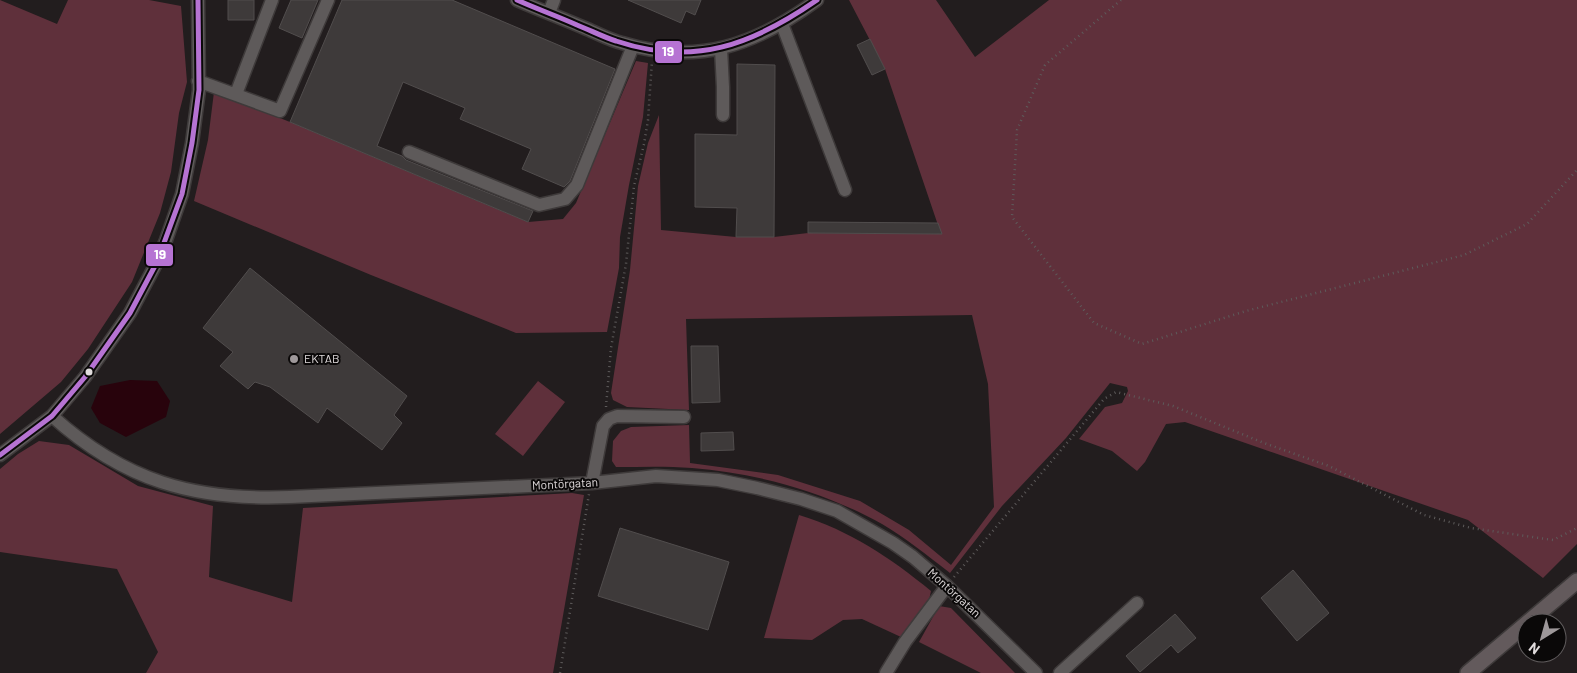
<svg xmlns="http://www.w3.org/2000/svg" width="1577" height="673" font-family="Barlow,sans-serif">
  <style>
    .green { fill: #5f303b }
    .water { fill: #28030c }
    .building { fill: #3e3a3a; stroke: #514d4d }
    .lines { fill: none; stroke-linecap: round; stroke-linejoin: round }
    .minor-casing { stroke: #3e3a3a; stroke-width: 15 }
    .major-casing { stroke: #3e3a3a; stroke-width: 18 }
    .path { stroke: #5e5b5b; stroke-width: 2.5; stroke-dasharray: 1 4; stroke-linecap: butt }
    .minor { stroke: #5e5a5a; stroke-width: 12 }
    .major { stroke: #635a5c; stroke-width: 15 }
    .bus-1-casing { stroke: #0a0808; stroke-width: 9 }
    .bus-1 { stroke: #b673d3; stroke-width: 5 }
    .poi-dot { fill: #9e989a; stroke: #0a0808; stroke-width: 2 }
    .bus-dot { fill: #e0dbdc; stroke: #0a0808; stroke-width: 2 }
    .labels { text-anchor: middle; stroke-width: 4; stroke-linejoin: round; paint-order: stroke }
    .poi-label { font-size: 12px; fill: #e0dbdc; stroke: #0a0808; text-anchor: start }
    .street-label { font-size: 12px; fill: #e0dbdc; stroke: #0a0808 }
    .line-badge { stroke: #0a0808; stroke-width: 2 }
    .badge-label { font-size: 14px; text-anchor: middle; font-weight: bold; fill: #fff }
  </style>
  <rect width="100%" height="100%" fill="#221d1e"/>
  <path class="green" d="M0 0 57 24 68 0H149L181 6 187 82 179 113 171 172 160 213 132 282 88 349 61 382 0 434Z
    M849 0H936L975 57 1049 0H1577V544L1543 578 1468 520 1185 422 1166 424 1145 462 1137 471 1112 451 1079 439 1105 407 1122 403 1128 391 1127 387 1110 383 1066 438 1002 506 950 573C928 556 906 538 882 524 825 492 757 473 692 468 667 466 641 467 616 467L612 461 613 441 621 431 631 427 689 425 690 463 778 475 860 501 909 530 951 565 994 507 988 384 972 315 686 319 689 410 627 407 613 400 611 393 630 270 638 186 648 143 659 115 661 230 736 237H774L808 233 941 234 885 69Z
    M636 61 648 63 643 117 629 185 620 237 619 268 607 332 516 333 371 275 194 201 208 140 214 92 290 122 528 222 563 219 576 203Z
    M538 381 565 402 523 456 495 434Z
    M39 441 69 445 138 486 213 506 209 577 292 602 303 508 572 493 584 495 553 673H146L158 652 117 569 0 552V469L18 454Z
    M799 515C849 530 891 558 931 591L929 600 901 637 862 619 843 620 812 640 764 638Z
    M939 606 951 608 1015 673H981L919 642Z"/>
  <path class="water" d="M130 380 157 381 170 401 166 417 126 437 100 423 91 408 100 386Z"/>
  <path class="building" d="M228 0H254V20H228Z
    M291 0H318L302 38 279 28Z
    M342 0H452L615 69 570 181 564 187 522 169 531 149 460 119 465 108 403 82 377 146 402 156 406 160 533 211 528 222 290 122Z
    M628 0H701L695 15 686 11 681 23Z
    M870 39 885 69 872 75 857 45Z
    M737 64 775 65 774 237H736L737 208 695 207V134L737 135Z
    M808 222 938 223 942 234 808 233Z
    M250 268 407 396 394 415 402 423 382 450 327 408 318 423 270 387 255 382 248 389 220 366 233 352 203 328Z
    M691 346H718L720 402 692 403Z
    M733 432 734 450 701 451V433Z
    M620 528 729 562 708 630 598 596Z
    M1293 570 1329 613 1297 641 1261 598Z
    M1175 614 1196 638 1178 653 1171 645 1140 672 1126 656Z"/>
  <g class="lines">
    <g class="minor-casing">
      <path id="minor" d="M517 0C540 10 564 19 587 29 599 34 610 40 622 43 698 66 756 45 817 0
        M549 13 554 0
        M782 24 845 190
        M721 49 723 87V115
        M198 81 280 111 328 0
        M236 94 272 0
        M409 152 539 205 565 199 577 185 633 46
        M52 416C124 481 194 501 290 497L592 483 656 476 718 480 757 488 801 499 837 511 893 543 913 557 947 586 1036 673
        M0 455 52 416 85 377 130 313 157 262 166 240 182 194 192 143 199 90 198 0
        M592 483 603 426 609 419 617 416 684 417
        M886 673 905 642 947 586
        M1060 673 1137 603"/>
    </g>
    <g class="major-casing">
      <path id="major" d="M1468 673 1577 581"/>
    </g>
    <path class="path" d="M1121 0 1045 65 1017 130 1012 217 1094 323 1142 344 1246 311 1464 255 1527 224 1577 170
      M606 407 611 348 626 264 634 186 644 144 648 120 652 61
      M954 577 1104 399 1116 392 1173 406 1264 443 1329 466 1424 515 1471 528 1553 540 1577 528
      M560 673 589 494"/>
    <use href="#minor" class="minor"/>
    <use href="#major" class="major"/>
    <g class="bus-1-casing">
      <path id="bus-1" d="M517 0C537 9 557 16 577 25 590 30 603 37 616 41 694 67 752 45 817 0
        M0 455 52 416 85 377 130 313 157 262 182 194 192 143 199 90 198 0"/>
    </g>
    <use href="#bus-1" class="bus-1"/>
  </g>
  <circle class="poi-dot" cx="294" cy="359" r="5"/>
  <circle class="bus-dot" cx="89" cy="372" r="4.5"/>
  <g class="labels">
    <g class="poi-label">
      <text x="304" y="363">EKTAB</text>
    </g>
    <g class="street-label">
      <text transform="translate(565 484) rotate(-3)" y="4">Montörgatan</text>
      <text transform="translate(954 593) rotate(42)" y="4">Montörgatan</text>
    </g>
  </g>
  <g class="line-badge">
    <rect x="654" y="40" width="29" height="24" rx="5" fill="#b673d3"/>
    <rect x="145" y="243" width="29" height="24" rx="5" fill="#b673d3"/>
  </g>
  <g class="badge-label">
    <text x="668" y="56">19</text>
    <text x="160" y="259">19</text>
  </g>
  <g transform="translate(1542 638) rotate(217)"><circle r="24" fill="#0a0808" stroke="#605c5d"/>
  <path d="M0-4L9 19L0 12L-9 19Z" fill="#9e989a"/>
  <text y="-8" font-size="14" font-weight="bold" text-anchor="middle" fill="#e0dbdc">N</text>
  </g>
</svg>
